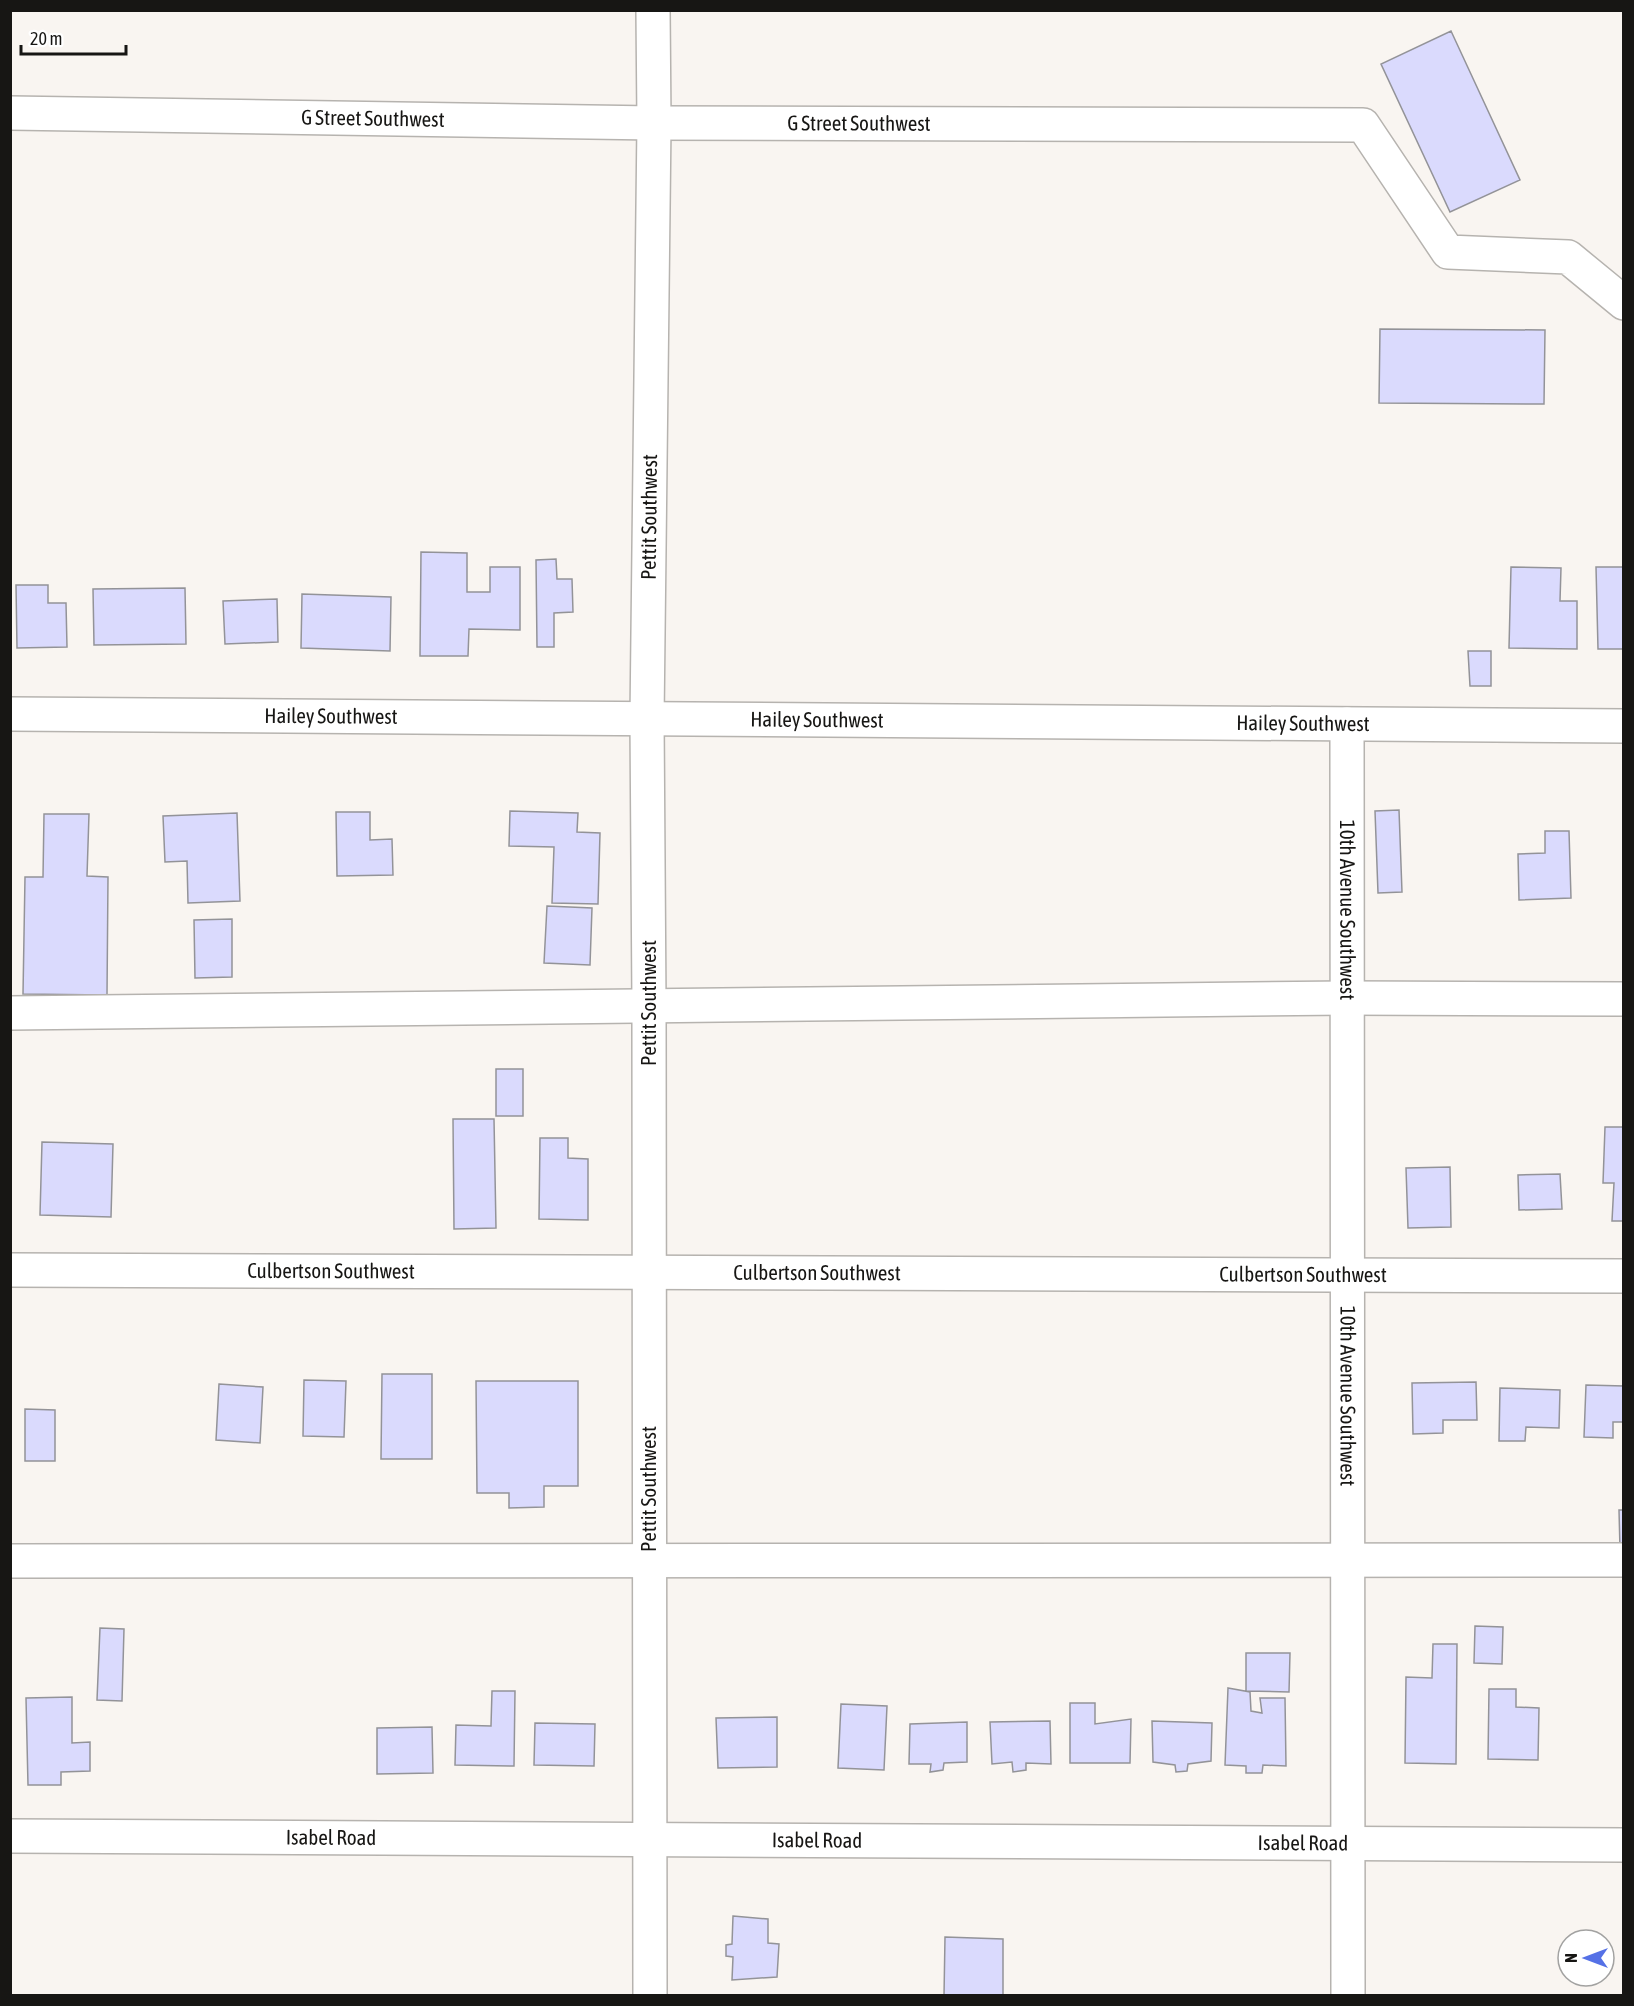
<svg xmlns="http://www.w3.org/2000/svg" width="1634" height="2006" font-family="'Asap Condensed',sans-serif">
  <style>
    .building { fill: #dadafd; stroke: #939398; stroke-width: 1.5 }
    .lines { fill: none; stroke-linecap: round; stroke-linejoin: round }
    .minor-casing { stroke: #b6b3af; stroke-width: 36 }
    .minor { stroke: #fff; stroke-width: 33 }
    .labels { text-anchor: middle; stroke-width: 5; stroke-linejoin: round; paint-order: stroke }
    .street-label { font-size: 21px; fill: #171614; stroke: #fff }
  </style>
  <rect width="100%" height="100%" fill="#f9f5f1"/>
  <path class="building" d="M1451 31 1520 180 1450 212 1381 64Z
    M1380 329 1545 330 1544 404 1379 403Z
    M421 552 467 553V592H490V567H520V630L469 629 468 656H420Z
    M556 559 557 579H572L573 612 554 613V647H537L536 560Z
    M1511 567 1561 568 1560 601H1577V649L1509 648Z
    M1596 567H1624V649H1598Z
    M16 585H48V603H66L67 647 17 648Z
    M185 588 186 644 94 645 93 589Z
    M302 594 391 597 390 651 301 648Z
    M277 599 278 642 225 644 223 601Z
    M1468 651H1491V686H1470Z
    M1399 810 1402 892 1378 893 1375 811Z
    M510 811 578 813 577 832 600 833 598 904 552 903 554 847 509 846Z
    M336 812H370V840L392 839 393 875 337 876Z
    M237 813 240 901 188 903 187 861 165 862 163 816Z
    M44 814H89L87 876 108 877 107 995 23 994 25 877H43Z
    M1545 831H1569L1571 898 1519 900 1518 854 1545 853Z
    M547 906 592 908 590 965 544 963Z
    M232 919V977L195 978 194 920Z
    M496 1069H523V1116H496Z
    M453 1119H494L496 1228 454 1229Z
    M1605 1127H1624V1221H1612L1614 1183H1603Z
    M540 1138H568V1158L588 1159V1220L539 1219Z
    M42 1142 113 1144 111 1217 40 1215Z
    M1450 1167 1451 1227 1408 1228 1406 1168Z
    M1560 1174 1562 1209 1519 1210 1518 1175Z
    M382 1374H432V1459H381Z
    M304 1380 346 1381 344 1437 303 1436Z
    M476 1381H578V1486H544V1507L509 1508V1493H477Z
    M1476 1382 1477 1420H1443V1433L1413 1434 1412 1383Z
    M219 1384 263 1387 260 1443 216 1440Z
    M1586 1385 1624 1386V1422H1613V1438L1584 1437Z
    M1500 1388 1560 1390 1559 1428 1526 1427 1525 1441H1499Z
    M25 1409 55 1410V1461H25Z
    M1619 1510H1624V1549H1620Z
    M1475 1626 1503 1627 1502 1664 1474 1663Z
    M100 1628 124 1629 122 1701 97 1700Z
    M1433 1644H1457L1456 1764 1405 1763 1406 1677 1432 1678Z
    M1246 1653H1290L1289 1692 1246 1691Z
    M1228 1688 1250 1692 1251 1711 1262 1713 1260 1698H1285L1286 1766 1263 1765 1262 1773H1246V1766L1225 1765Z
    M1489 1689H1516V1707L1539 1708 1538 1760 1488 1759Z
    M492 1691H515L514 1766 455 1765 456 1725 491 1726Z
    M72 1697V1743L90 1742V1771L61 1772V1785H28L26 1698Z
    M1070 1703H1095V1724L1131 1719 1130 1763H1070Z
    M841 1704 887 1706 884 1770 838 1768Z
    M777 1717V1767L718 1768 716 1718Z
    M1050 1721 1051 1764 1026 1763V1770L1013 1772 1012 1762 992 1764 990 1722Z
    M1152 1721 1212 1723 1211 1761 1188 1764 1187 1771 1176 1772 1175 1765 1153 1762Z
    M967 1722V1762L944 1763 943 1770 930 1772 931 1764H909L910 1724Z
    M535 1723 595 1724 594 1766 534 1765Z
    M432 1727 433 1773 377 1774V1728Z
    M733 1916 768 1919V1943L779 1944 777 1977 732 1980 733 1957 726 1956V1945L732 1944Z
    M945 1937 1003 1939V1996H944Z"/>
  <g class="lines">
    <g class="minor-casing">
      <g id="minor">
        <path id="s1" d="M10 113 654 123 1363 125 1448 252 1568 257 1624 303"/>
        <path id="s2" d="M10 714 1624 726"/>
        <path id="s3" d="M1347 724 1348 1996"/>
        <path d="M10 1013 1347 998 1624 999"/>
        <path id="s4" d="M10 1270 1624 1276"/>
        <path d="M10 1561 1624 1560"/>
        <path id="s5" d="M10 1836 1624 1845"/>
        <path id="s6" d="M650 1996 649 1005 647 719 654 123 653 10"/>
      </g>
    </g>
    <use href="#minor" class="minor"/>
  </g>
  <g class="labels">
    <g class="street-label">
      <text dy="7" stroke="none"><textPath href="#s1" startOffset="363">G Street Southwest</textPath></text>
      <text dy="7" stroke="none"><textPath href="#s1" startOffset="849">G Street Southwest</textPath></text>
      <text dy="7" stroke="none"><textPath href="#s6" startOffset="1479">Pettit Southwest</textPath></text>
      <text dy="7" stroke="none"><textPath href="#s2" startOffset="321">Hailey Southwest</textPath></text>
      <text dy="7" stroke="none"><textPath href="#s2" startOffset="807">Hailey Southwest</textPath></text>
      <text dy="7" stroke="none"><textPath href="#s2" startOffset="1293">Hailey Southwest</textPath></text>
      <text dy="7" stroke="none"><textPath href="#s3" startOffset="186">10th Avenue Southwest</textPath></text>
      <text transform="translate(649 1003) rotate(-90)" y="7">Pettit Southwest</text>
      <text dy="7" stroke="none"><textPath href="#s4" startOffset="321">Culbertson Southwest</textPath></text>
      <text dy="7" stroke="none"><textPath href="#s4" startOffset="807">Culbertson Southwest</textPath></text>
      <text dy="7" stroke="none"><textPath href="#s4" startOffset="1293">Culbertson Southwest</textPath></text>
      <text dy="7" stroke="none"><textPath href="#s3" startOffset="672">10th Avenue Southwest</textPath></text>
      <text transform="translate(649 1489) rotate(-90)" y="7">Pettit Southwest</text>
      <text dy="7" stroke="none"><textPath href="#s5" startOffset="321">Isabel Road</textPath></text>
      <text dy="7" stroke="none"><textPath href="#s5" startOffset="807">Isabel Road</textPath></text>
      <text dy="7" stroke="none"><textPath href="#s5" startOffset="1293">Isabel Road</textPath></text>
    </g>
  </g>
  <rect width="1634" height="2006" fill="none" stroke="#171614" stroke-width="24"/>
  <g transform="translate(1586 1958) rotate(270)"><circle r="28" fill="#ffffff" stroke="#a2a2a1" stroke-width="1.5"/>
  <path d="M0-4.5L10 22L0 15L-10 22Z" fill="#5571e6"/>
  <text y="-9" font-size="16" font-weight="bold" text-anchor="middle" fill="#171614">N</text>
  </g>
  <path d="M21 45v9h105v-9" fill="none" stroke="#171614" stroke-width="3"/>
  <text x="30" y="45" font-size="18" fill="#171614" stroke="#ffffff" stroke-width="4.5" paint-order="stroke">20 m</text>
</svg>
